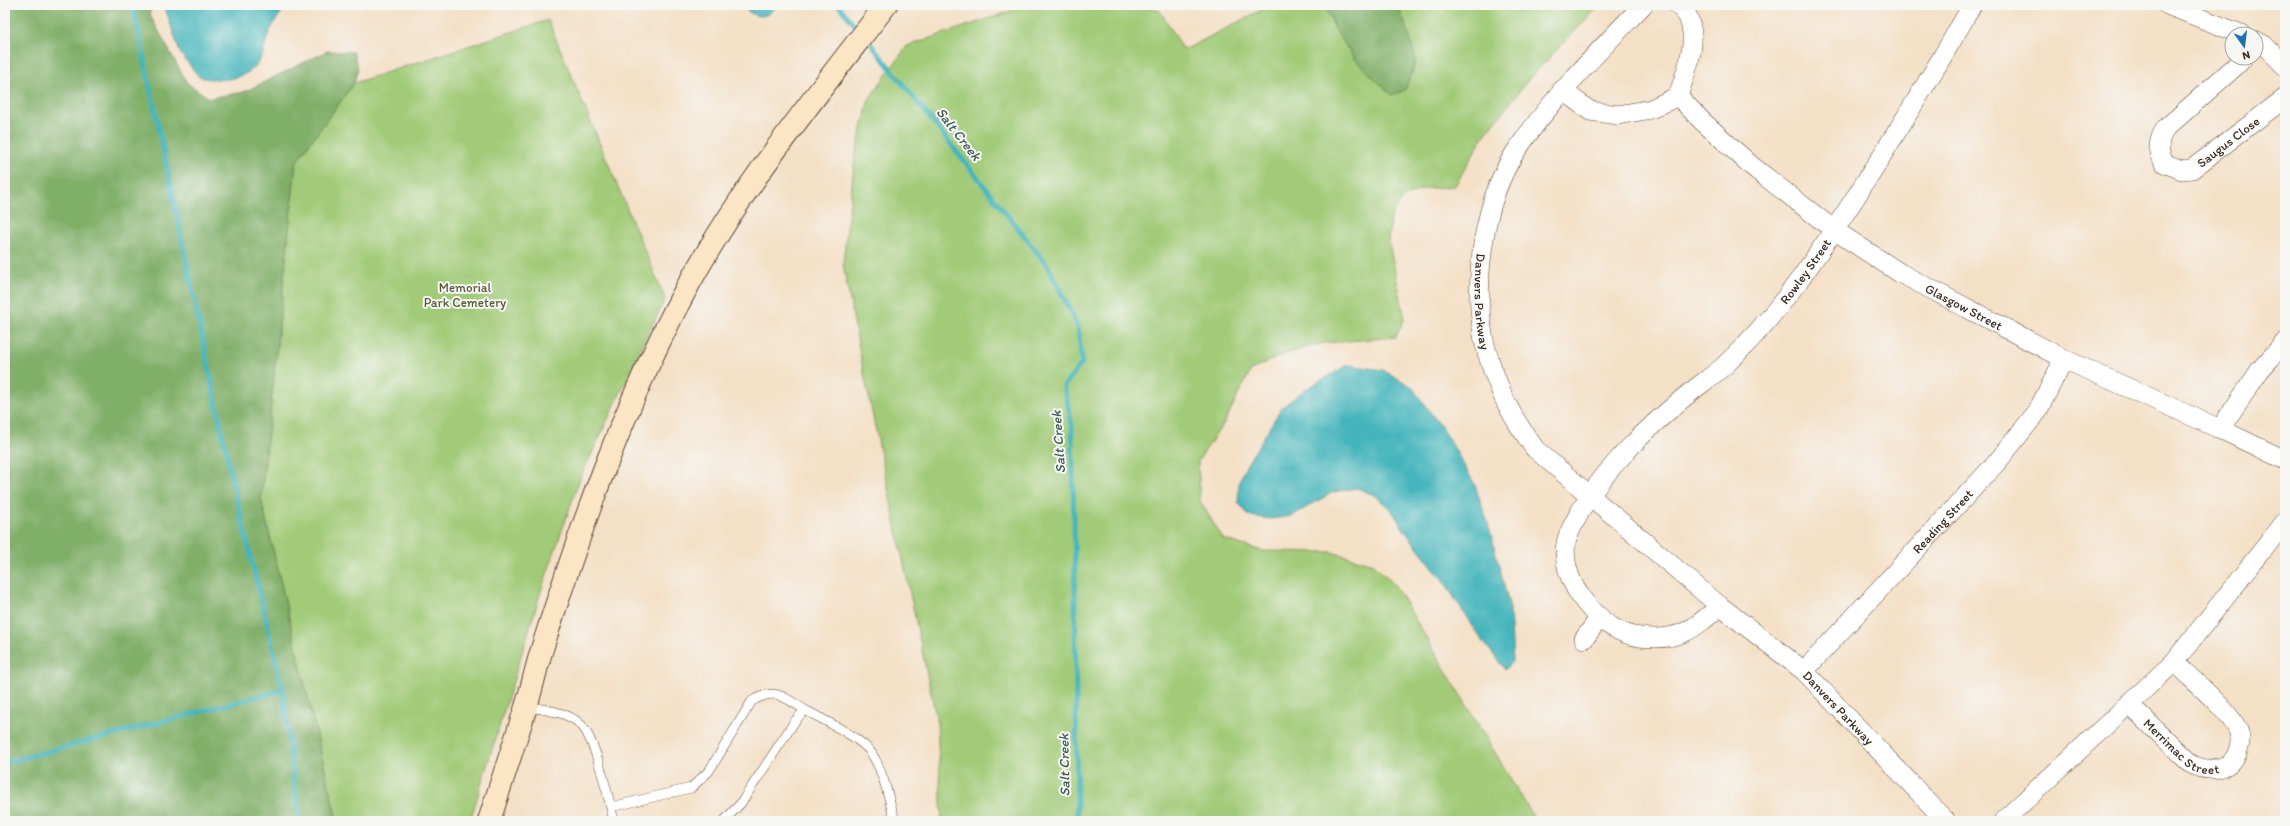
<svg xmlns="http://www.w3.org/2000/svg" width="2290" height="826" font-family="Itim,sans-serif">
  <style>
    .green { fill: #a1cb78; stroke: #6e7a4b }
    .forest { fill: #80af68; stroke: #5e6c43 }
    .water { fill: #45b5bc; stroke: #40706d }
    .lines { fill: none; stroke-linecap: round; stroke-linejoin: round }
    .stream { stroke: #45b5bc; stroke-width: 5 }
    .service-casing { stroke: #574537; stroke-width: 10 }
    .minor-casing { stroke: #574537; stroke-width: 20 }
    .secondary-casing { stroke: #574537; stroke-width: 24 }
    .service { stroke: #fff; stroke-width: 9 }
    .minor { stroke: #fff; stroke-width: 19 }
    .secondary { stroke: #fce5c4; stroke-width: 22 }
    .labels { text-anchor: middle; stroke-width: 4; stroke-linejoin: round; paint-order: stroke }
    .street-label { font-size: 13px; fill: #3b2a1e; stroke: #f6f6f2 }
    .park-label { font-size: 13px; fill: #5a5a39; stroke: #f6f6f2 }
    .water-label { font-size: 14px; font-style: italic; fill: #3e5b55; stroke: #f6f6f2 }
  </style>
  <rect width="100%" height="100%" fill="#f6f6f2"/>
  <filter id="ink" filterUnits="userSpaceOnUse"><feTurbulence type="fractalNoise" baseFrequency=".025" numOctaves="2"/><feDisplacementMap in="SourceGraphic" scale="8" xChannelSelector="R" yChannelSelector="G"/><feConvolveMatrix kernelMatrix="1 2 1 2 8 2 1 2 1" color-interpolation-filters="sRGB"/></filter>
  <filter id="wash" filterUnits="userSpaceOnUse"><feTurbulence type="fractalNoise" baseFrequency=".012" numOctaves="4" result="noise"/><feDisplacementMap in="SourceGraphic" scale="16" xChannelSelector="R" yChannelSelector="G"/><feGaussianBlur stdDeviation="0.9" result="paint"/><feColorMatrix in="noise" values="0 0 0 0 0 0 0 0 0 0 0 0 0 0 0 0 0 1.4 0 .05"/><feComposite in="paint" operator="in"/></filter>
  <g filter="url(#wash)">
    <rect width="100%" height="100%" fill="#f4e0c6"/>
    <path class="green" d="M1029 5H1141L1160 11 1184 50 1271 5H1325L1335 29 1392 95 1408 30 1397 5H1600L1528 80 1481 140 1455 186 1423 189 1405 196 1392 214 1388 239 1405 318 1396 337 1324 343 1284 354 1251 370 1225 421 1198 461 1200 501 1223 539 1262 551 1331 552 1374 564 1394 584 1536 821H942L937 722 863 369 843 264 855 157 869 99 907 46Z
      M548 20 665 299 580 478 541 591 470 821H337L261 499 296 162 354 83Z"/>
    <path class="forest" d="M5 5H149L151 17 187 83 209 98 244 92 327 51 353 52 358 68 354 83 296 162 261 499 337 821H5Z
      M1325 5H1397L1408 30 1416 61 1405 90 1392 95 1355 60 1335 29Z"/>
    <path class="water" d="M164 5H287C281 13 274 22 270 31 265 40 265 51 260 60 248 81 219 82 199 77L180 53Z
      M742 5H776C767 22 751 17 742 5Z
      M1348 365 1383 370 1411 386 1445 432 1475 485 1488 523 1510 608 1513 660 1505 670 1474 629 1445 583 1405 531 1392 511 1376 496 1357 488 1333 492 1292 516 1271 519 1249 516 1238 502 1239 482 1247 464 1282 407 1306 389Z"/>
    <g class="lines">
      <path class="stream" d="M133 5 231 475 283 690 299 821
        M838 5 859 30
        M867 39 1048 266 1078 327 1082 363 1064 386 1072 425 1075 575 1077 821
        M5 763 283 690"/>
    </g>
  </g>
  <g filter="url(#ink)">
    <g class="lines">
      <g class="service-casing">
        <path id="service" d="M526 706C543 710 565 711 579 723 595 735 609 800 614 821
          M611 807 691 788 709 771 752 701C776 687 784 697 805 710
          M724 821 741 803 795 721 805 710C822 719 862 738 872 754 884 773 889 800 895 821"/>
      </g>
      <g class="minor-casing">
        <g id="minor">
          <path id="s1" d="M1643 5C1598 52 1553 97 1516 151 1485 198 1474 272 1482 328 1484 347 1492 369 1499 386 1507 409 1522 430 1535 449L1720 606 1804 671 1946 821"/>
          <path d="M2167 5 2241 34"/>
          <path d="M2256 41 2264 45 2285 66"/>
          <path id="s2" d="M2243 58 2238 64 2165 129C2157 142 2158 150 2164 163L2182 170 2192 169 2285 98"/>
          <path d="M1562 90 1590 111 1618 115 1651 109 1678 96C1686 72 1699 42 1688 17 1686 13 1681 8 1678 5"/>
          <path id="s3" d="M1678 96 1701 120 1753 167 1834 230 1900 273 2064 359 2220 429 2285 460"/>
          <path d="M2220 429 2260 370 2285 342"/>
          <path id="s4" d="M1720 606C1693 630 1678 642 1640 637 1601 633 1559 583 1566 543 1568 532 1576 520 1581 510 1604 470 1646 429 1681 400 1695 388 1710 378 1724 366 1777 317 1818 255 1857 195 1897 132 1936 70 1972 5"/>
          <path d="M1584 639 1600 617"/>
          <path id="s5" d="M1804 671 1998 461 2037 412 2064 359"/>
          <path id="s6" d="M2130 705 2191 764C2202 770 2215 771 2227 765 2238 759 2243 741 2238 730 2228 709 2191 679 2174 662"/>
          <path d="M2003 821 2174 662 2285 522"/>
        </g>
      </g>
      <g class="secondary-casing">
        <path id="secondary" d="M489 821C501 783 514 745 526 707 532 688 536 668 542 649 581 526 624 405 685 291 740 189 815 97 886 5"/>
      </g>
      <use href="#service" class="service"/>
      <use href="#minor" class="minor"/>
      <use href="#secondary" class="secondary"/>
    </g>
  </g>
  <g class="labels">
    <g class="street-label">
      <text dy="5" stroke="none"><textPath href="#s2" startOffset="216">Saugus Close</textPath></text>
      <text dy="5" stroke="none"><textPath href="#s4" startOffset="586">Rowley Street</textPath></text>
      <text dy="5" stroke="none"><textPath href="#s1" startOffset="351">Danvers Parkway</textPath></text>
      <text dy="5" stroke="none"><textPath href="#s3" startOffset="357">Glasgow Street</textPath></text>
      <text dy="5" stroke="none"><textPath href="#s5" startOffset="204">Reading Street</textPath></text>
      <text dy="5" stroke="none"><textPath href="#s1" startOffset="910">Danvers Parkway</textPath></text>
      <text dy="5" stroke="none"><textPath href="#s6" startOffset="68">Merrimac Street</textPath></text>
    </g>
    <g class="park-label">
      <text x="465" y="292">Memorial<tspan x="465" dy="15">Park Cemetery</tspan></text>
    </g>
    <g class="water-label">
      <text transform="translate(959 134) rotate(52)" y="5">Salt Creek</text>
      <text transform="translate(1058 442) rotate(-94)" y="5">Salt Creek</text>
      <text transform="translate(1064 765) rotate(-91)" y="5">Salt Creek</text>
    </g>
  </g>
  <rect width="2290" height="826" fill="none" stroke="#f6f6f2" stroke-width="20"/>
  <g transform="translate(2244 46) rotate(166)"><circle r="19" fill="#f6f6f2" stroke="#aba49d"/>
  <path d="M0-3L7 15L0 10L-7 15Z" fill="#1f6fb2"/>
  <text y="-6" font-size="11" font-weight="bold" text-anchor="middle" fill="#3b2a1e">N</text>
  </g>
</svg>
